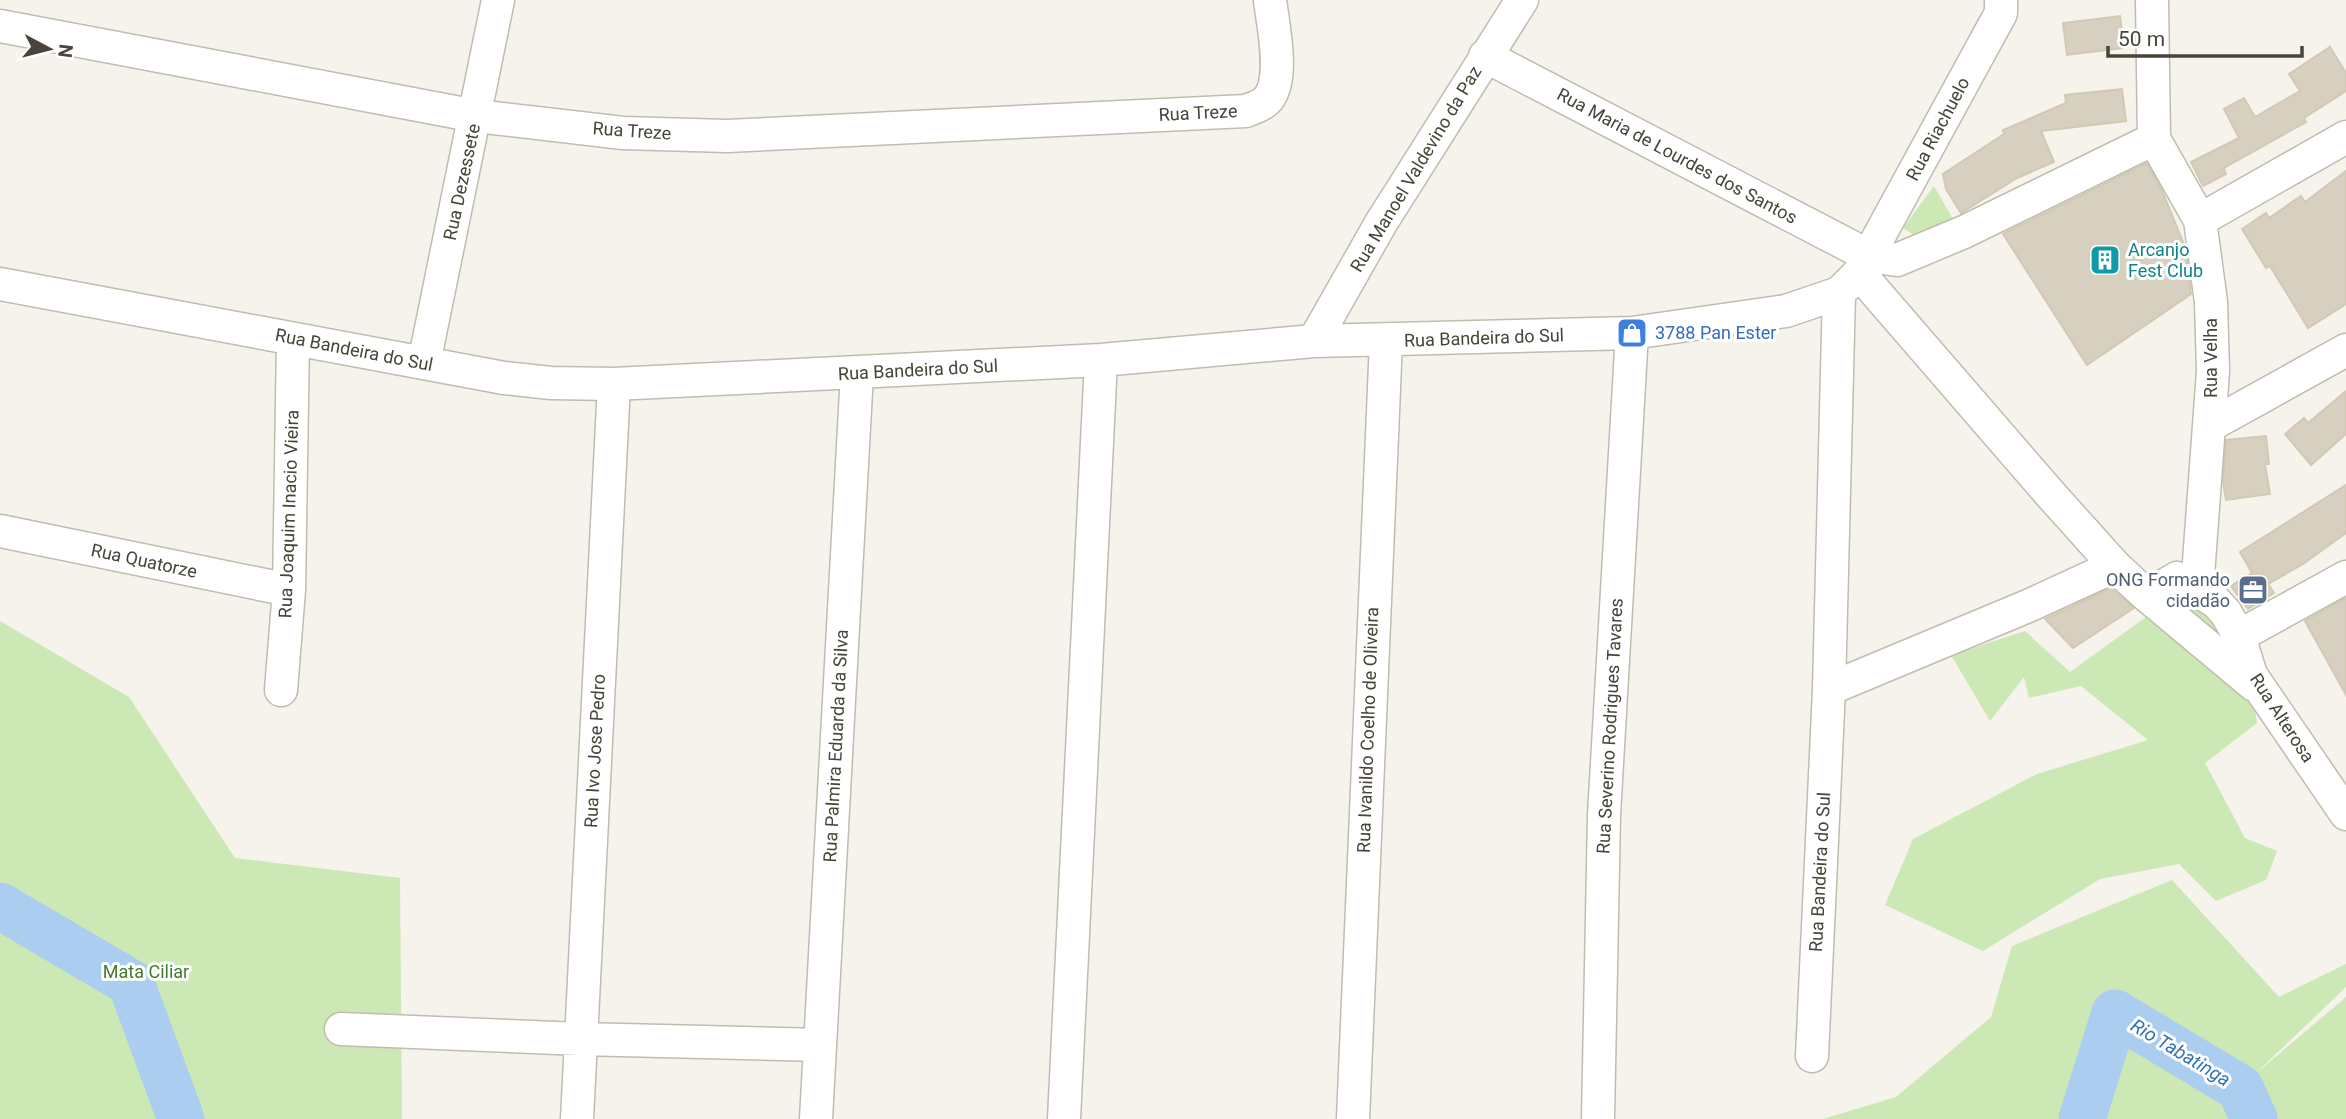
<svg xmlns="http://www.w3.org/2000/svg" width="2346" height="1119" font-family="Roboto,sans-serif">
  <style>
    .green { fill: #cce8b5 }
    .lines { fill: none; stroke-linecap: round; stroke-linejoin: round }
    .river { stroke: #aacdf0; stroke-width: 47 }
    .building { fill: #d7d0c1; stroke: #d1c9b4; stroke-width: 2 }
    .minor-casing { stroke: #c1bcae; stroke-width: 35 }
    .minor { stroke: #fff; stroke-width: 32 }
    .labels { text-anchor: middle; stroke-width: 6; stroke-linejoin: round; paint-order: stroke }
    .street-label { font-size: 18px; fill: #494439; stroke: #fff }
    .culture-label { font-size: 18px; fill: #0d838f; stroke: #fff; text-anchor: start }
    .shop-label { font-size: 18px; fill: #366cbe; stroke: #fff; text-anchor: start }
    .service-label { font-size: 18px; fill: #4e5e75; stroke: #fff; text-anchor: end }
    .park-label { font-size: 18px; fill: #437b2c; stroke: #fff }
    .water-label { font-size: 19px; font-style: italic; fill: #3372b4; stroke: #fff }
  </style>
  <rect width="100%" height="100%" fill="#f5f3eb"/>
  <path class="green" d="M1934 186 1954 221 1925 242 1903 228Z
    M2170 593 2204 604 2236 658 2168 605Z
    M2146 617 2172 633 2254 705 2257 723 2205 763 2245 838 2277 851 2266 880 2216 901 2179 864 2100 879 1983 951 1885 905 1913 839 2037 774 2148 740 2081 686 2029 698 2024 677 1990 721 1951 655 2025 631 2070 672Z
    M0 621 129 697 235 858 400 878 402 1119H0Z
    M2172 880 2279 997 2346 964V987L2254 1075 2346 997V1119H1823L1896 1097 1991 1017 2012 946Z"/>
  <g class="lines">
    <path class="river" d="M0 906 131 983 181 1119
      M2082 1119 2115 1013 2240 1088 2254 1119"/>
  </g>
  <path class="building" d="M2120 16 2124 48 2067 55 2063 23Z
    M2330 47 2346 73V91L2304 118 2306 122 2224 168 2226 174 2203 186 2191 162 2239 138 2224 109 2244 98 2255 117 2300 91 2289 74Z
    M2122 89 2126 121 2041 131 2054 162 2017 178 1961 213 1946 189 1943 174 2004 134 2003 130 2066 103 2065 95Z
    M2147 163 2163 193 2185 247 2191 294 2087 365 2003 234Z
    M2346 171V304L2308 328 2270 266 2266 268 2242 229 2266 213 2269 218 2301 196 2305 202Z
    M2346 391V434L2311 465 2285 434 2304 418 2308 423Z
    M2266 436 2269 464H2265L2270 494 2226 500 2223 482 2226 440Z
    M2346 485V533L2303 564 2268 584 2274 593 2248 609 2231 586 2252 573 2240 552Z
    M2111 588 2134 608 2073 648 2045 619Z
    M2346 598V695L2305 621Z"/>
  <g class="lines">
    <g class="minor-casing">
      <path id="minor" d="M2152 0 2154 139 2200 220 2211 302 2213 371 2197 589
        M0 26 476 116 623 133 727 136 1246 111C1253 108 1261 106 1266 101 1286 82 1273 26 1270 0
        M1485 56 1869 256 1897 260 1964 232 2154 139
        M2200 220 2346 137
        M1859 273 2052 496 2115 566 2145 594 2152 593 2177 578 2216 602 2226 613 2239 636 2251 675 2346 814
        M0 284 504 378 551 383 614 384 1101 360 1314 341 1632 333 1786 311 1839 293 1859 273 2001 13V0
        M1314 341 1381 223 1522 0
        M424 363 498 0
        M2209 426 2346 350
        M0 531 289 590
        M2145 594 2254 685
        M2239 636 2346 577
        M1829 689 2028 606 2115 566
        M281 690 289 590 293 339
        M341 1029 580 1039 819 1045
        M1812 1056 1829 689 1839 293
        M577 1119 614 384
        M816 1119 857 373
        M1064 1119 1101 360
        M1353 1119 1386 341
        M1598 1119 1604 815 1632 333"/>
    </g>
    <use href="#minor" class="minor"/>
  </g>
  <defs>
    <g id="building-square" transform="scale(1.575)"><rect x="-9" y="-9" width="18" height="18" rx="4" fill="#0f9aa8" stroke="#fff"/><path d="M-4-6H4V6H1V3H-1V6H-4ZM-2.5-4.3h1.7v1.8h-1.7ZM.8-4.3h1.7v1.8H.8ZM-2.5-1h1.7V.8h-1.7ZM.8-1h1.7V.8H.8Z" fill="#fff"/></g>
    <g id="shop-square" transform="scale(1.575)"><rect x="-9" y="-9" width="18" height="18" rx="4" fill="#3f7fe0" stroke="#fff"/><path d="M-5-2.5h2.3a2.7 3.5 0 0 1 5.4 0H5L5.5 6h-11ZM-1.5-2.5h3a1.5 2.3 0 0 0-3 0Z" fill="#fff"/></g>
    <g id="office-square" transform="scale(1.575)"><rect x="-9" y="-9" width="18" height="18" rx="4" fill="#5c6f8a" stroke="#fff"/><path d="M-6-3h4V-5.5h4V-3h4V5H-6ZM-1-4.5V-3h2v-1.5ZM-6 0V1H6V0Z" fill="#fff"/></g>
  </defs>
  <g fill-rule="evenodd">
    <use href="#building-square" x="2105" y="260"/>
    <use href="#shop-square" x="1632" y="333"/>
    <use href="#office-square" x="2253" y="590"/>
  </g>
  <g class="labels">
    <g class="street-label">
      <text transform="translate(1198 113) rotate(-3)" y="6">Rua Treze</text>
      <text transform="translate(1938 129) rotate(-62)" y="6">Rua Riachuelo</text>
      <text transform="translate(632 131) rotate(4)" y="6">Rua Treze</text>
      <text transform="translate(1677 156) rotate(28)" y="6">Rua Maria de Lourdes dos Santos</text>
      <text transform="translate(1416 169) rotate(-59)" y="6">Rua Manoel Valdevino da Paz</text>
      <text transform="translate(462 182) rotate(-78)" y="6">Rua Dezessete</text>
      <text transform="translate(1484 338) rotate(-2)" y="6">Rua Bandeira do Sul</text>
      <text transform="translate(354 350) rotate(11)" y="6">Rua Bandeira do Sul</text>
      <text transform="translate(2211 358) rotate(-90)" y="6">Rua Velha</text>
      <text transform="translate(918 370) rotate(-3)" y="6">Rua Bandeira do Sul</text>
      <text transform="translate(289 514) rotate(-88)" y="6">Rua Joaquim Inacio Vieira</text>
      <text transform="translate(144 561) rotate(12)" y="6">Rua Quatorze</text>
      <text transform="translate(2282 718) rotate(57)" y="6">Rua Alterosa</text>
      <text transform="translate(1610 726) rotate(-87)" y="6">Rua Severino Rodrigues Tavares</text>
      <text transform="translate(1368 730) rotate(-88)" y="6">Rua Ivanildo Coelho de Oliveira</text>
      <text transform="translate(836 746) rotate(-87)" y="6">Rua Palmira Eduarda da Silva</text>
      <text transform="translate(595 751) rotate(-87)" y="6">Rua Ivo Jose Pedro</text>
      <text transform="translate(1820 872) rotate(-87)" y="6">Rua Bandeira do Sul</text>
    </g>
    <g class="culture-label">
      <text x="2128" y="256">Arcanjo<tspan x="2128" dy="21">Fest Club</tspan></text>
    </g>
    <g class="shop-label">
      <text x="1655" y="339">3788 Pan Ester</text>
    </g>
    <g class="service-label">
      <text x="2230" y="586">ONG Formando<tspan x="2230" dy="21">cidadão</tspan></text>
    </g>
    <g class="park-label">
      <text x="146" y="978">Mata Ciliar</text>
    </g>
    <g class="water-label">
      <text transform="translate(2181 1052) rotate(31)" y="7">Rio Tabatinga</text>
    </g>
  </g>
  <g transform="translate(49 49) rotate(97)" stroke="#ffffff" stroke-width="5" paint-order="stroke">
  <path d="M0-5L12 26L0 18L-12 26Z" fill="#494439"/>
  <text y="-10" font-size="19" font-weight="bold" text-anchor="middle" fill="#494439">N</text>
  </g>
  <path d="M2108 46v10h194v-10" fill="none" stroke="#494439" stroke-width="3.5"/>
  <text x="2118" y="46" font-size="21" fill="#494439" stroke="#ffffff" stroke-width="5" paint-order="stroke">50 m</text>
</svg>
